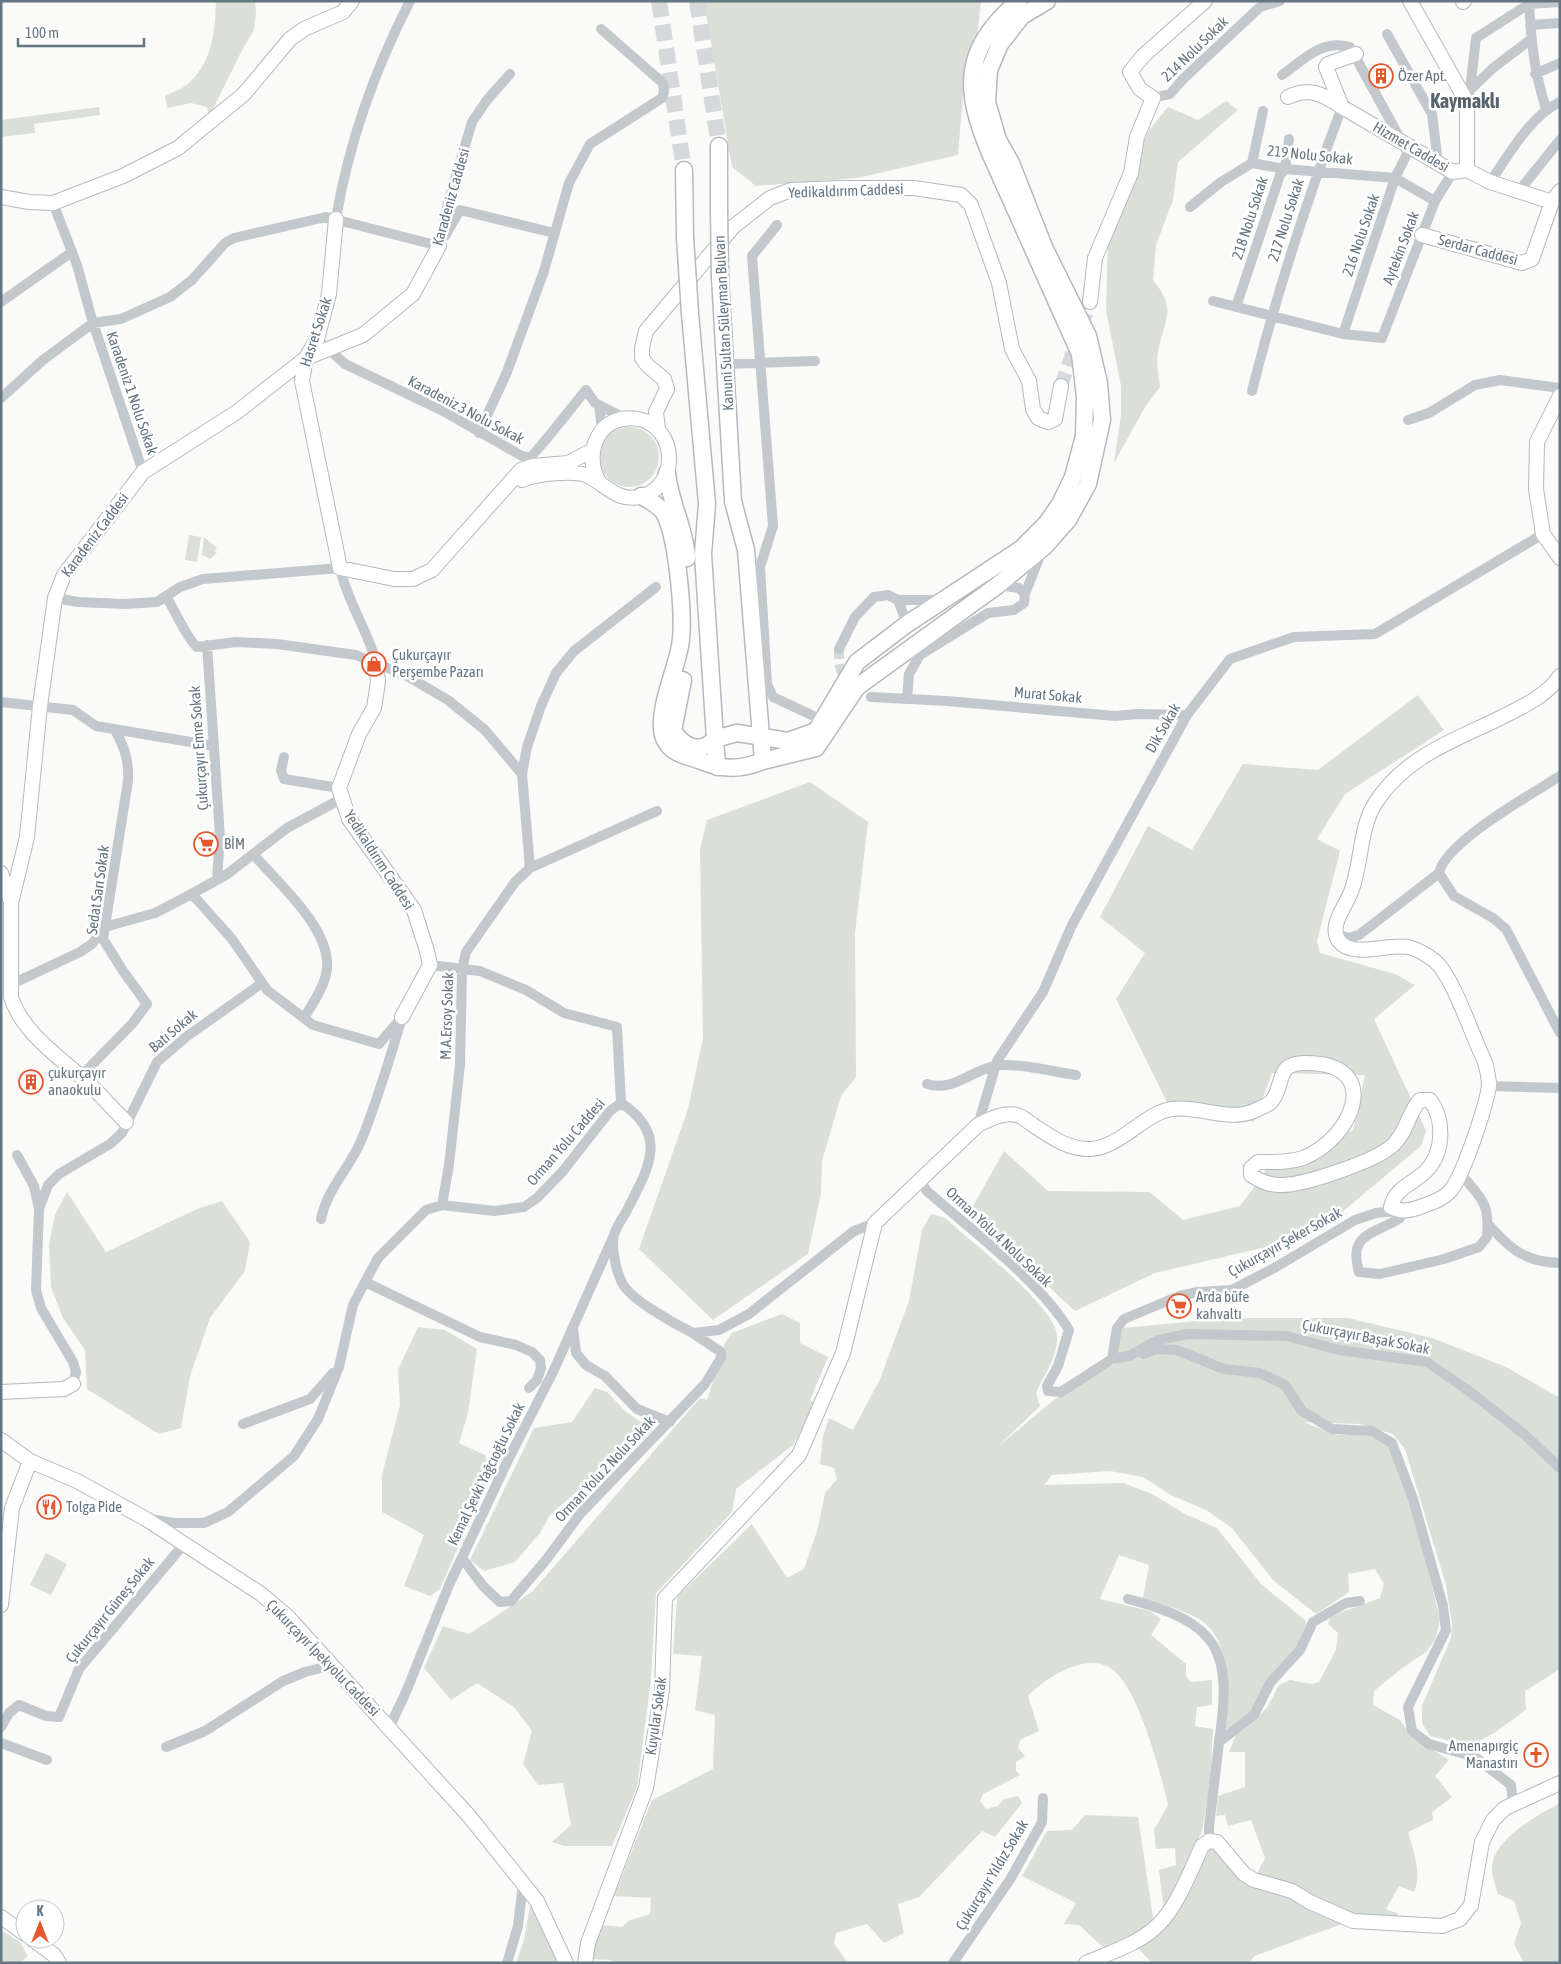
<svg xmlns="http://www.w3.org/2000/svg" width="1561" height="1964" font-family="'Asap Condensed',sans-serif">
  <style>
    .green { fill: #dadfd7 }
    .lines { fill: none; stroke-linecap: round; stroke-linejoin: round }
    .street-tunnel { stroke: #d5d9db; stroke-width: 10; stroke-dasharray: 10 5; stroke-linecap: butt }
    .secondary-tunnel { stroke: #d5d9db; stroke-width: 14; stroke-dasharray: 14 7; stroke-linecap: butt }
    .primary-tunnel { stroke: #d5d9db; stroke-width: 16; stroke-dasharray: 16 8; stroke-linecap: butt }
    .secondary-casing { stroke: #b3babf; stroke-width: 16 }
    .primary-casing { stroke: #b5babe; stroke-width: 19 }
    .street { stroke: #c3c8cc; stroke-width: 10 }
    .secondary { stroke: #fff; stroke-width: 14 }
    .primary { stroke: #fff; stroke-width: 16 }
    .primary-bridge-casing { stroke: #b5babe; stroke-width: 19; stroke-linecap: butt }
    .primary-bridge { stroke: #fff; stroke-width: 16 }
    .labels { text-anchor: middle; stroke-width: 5; stroke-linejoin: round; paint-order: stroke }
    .street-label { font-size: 15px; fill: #657683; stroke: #fff }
    .poi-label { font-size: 15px; fill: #657683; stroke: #fff; text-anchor: start }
    .district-label { font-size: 20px; font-weight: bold; fill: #57646e; stroke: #fff }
  </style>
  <rect width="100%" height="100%" fill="#fafaf8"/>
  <path class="green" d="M216 1H255L256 13 254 30 241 52 209 117 207 107 191 103 167 108 165 96C172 92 183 89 189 83 213 60 215 32 216 1Z
    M704 1H981L977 37 966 59 958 155 857 178 756 186 732 167Z
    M1226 101 1238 110 1178 162 1173 200 1156 245 1153 280C1178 311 1164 319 1158 352 1156 363 1159 376 1160 387L1145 407 1114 463 1121 415V386L1106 310 1108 244 1135 181 1140 148 1150 129 1168 107 1198 120Z
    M99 107 100 115 34 124 35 133 1 137V120Z
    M599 457a30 30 0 1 1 60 0a30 30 0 1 1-60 0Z
    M189 535 201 537 197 562 185 560Z
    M204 537 217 548 214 551 217 553 210 559 202 555Z
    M1418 695 1444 730 1345 794 1317 839 1340 851 1317 941 1320 953 1395 974 1415 985 1374 1019 1426 1131 1421 1146 1329 1223 1266 1247 1155 1273 1075 1311 969 1213 1004 1151 1048 1191 1150 1192 1183 1220 1240 1206 1267 1169 1353 1130 1365 1075 1272 1073 1254 1122 1167 1102 1116 999 1145 953 1100 917 1148 826 1192 850 1243 764 1318 770Z
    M810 782 868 822 855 933 856 1077 841 1096 822 1161 821 1193 808 1254 713 1320 639 1249 688 1109 703 1038 700 849 707 820Z
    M67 1192 106 1252 197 1209 222 1201 250 1242 245 1271 210 1318 190 1376 181 1428 159 1434 87 1389 85 1350 63 1318 51 1287 49 1244 55 1215Z
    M931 1214 945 1218C968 1239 1056 1307 1057 1336 1058 1357 1044 1374 1036 1393L1040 1406 996 1448 1055 1399 1115 1364 1119 1337 1123 1328 1228 1318H1348L1432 1338 1506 1367 1560 1398V1669L1525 1691 1526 1710 1494 1733 1470 1746 1430 1736 1422 1723V1706L1451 1638 1452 1623 1446 1585 1405 1449 1393 1434 1360 1424 1304 1422 1336 1435H1372L1390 1446 1411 1502 1440 1619 1436 1638 1426 1652 1401 1669 1374 1691 1373 1705 1400 1720 1412 1737 1449 1760 1435 1776 1452 1797 1432 1812 1433 1820 1408 1832C1414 1853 1422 1872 1414 1892L1399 1886 1386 1909 1399 1914 1397 1920 1354 1918 1255 1877 1265 1858 1251 1820 1228 1826 1225 1815 1216 1816 1218 1796 1245 1787V1752H1229L1236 1735 1255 1721 1268 1706 1279 1685 1290 1680 1312 1684 1319 1682 1336 1650 1338 1633 1328 1624 1331 1616 1380 1598 1384 1584 1375 1569 1348 1574 1349 1592 1316 1614 1273 1580 1232 1528 1206 1510 1171 1495 1143 1477 1110 1471 1052 1475 1044 1485 1123 1483 1152 1494 1185 1514 1217 1528 1261 1584 1306 1621C1305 1639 1265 1700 1251 1714 1243 1721 1234 1726 1226 1732 1227 1697 1234 1638 1197 1618 1181 1609 1160 1604 1143 1598L1149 1565 1119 1555 1100 1599 1150 1611 1161 1619 1151 1635 1186 1664V1676L1191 1682 1212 1680V1705L1197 1707 1195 1726 1213 1729 1210 1783 1202 1831 1164 1912 1159 1870 1176 1865 1175 1848 1156 1849 1154 1830 1168 1805C1161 1774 1138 1687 1112 1669 1087 1651 1045 1678 1028 1696L1039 1731 1020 1740 1018 1748 1025 1756 1016 1762V1771L1020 1775 983 1794 980 1801 986 1809 998 1806 1004 1799 1018 1796 1022 1803 995 1837 982 1831 919 1897 898 1904 904 1933 884 1943 867 1924 836 1933 834 1943 847 1962 845 1963H612L611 1960 591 1959 600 1925 622 1927 628 1921 650 1914 651 1898 614 1896 652 1800 713 1769 715 1715 695 1710 702 1656 673 1654 677 1597 752 1524 787 1578 804 1569 818 1528 825 1493 837 1479 834 1468 820 1464 823 1436 829 1418 853 1430 880 1379 909 1301 922 1230Z
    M782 1314 800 1323V1343L828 1357 810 1400 816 1404 793 1445 736 1489 732 1512 656 1593 651 1679 637 1787 612 1846H565L552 1842 571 1825 563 1783 538 1785 523 1764 532 1731 514 1707 477 1683 451 1700 424 1668 443 1626 469 1634 532 1592 700 1398 707 1400 725 1343 732 1333Z
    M418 1327 445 1330 477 1349 468 1413 459 1443 485 1455 490 1474 440 1589 430 1596 404 1586 424 1535 382 1512V1475L400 1405 398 1370Z
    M595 1388 607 1392 626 1412 653 1430 635 1447 608 1464 550 1515 540 1533 515 1562 484 1571 470 1560 534 1428 572 1422Z
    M46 1553 67 1564 51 1595 30 1585Z
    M1560 1803V1963H1524L1514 1944 1521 1923 1514 1901 1498 1894C1496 1887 1493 1879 1492 1872 1489 1841 1538 1815 1560 1803Z
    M1085 1815 1138 1817 1154 1924 1106 1950 1079 1925 1064 1924 1076 1903 1022 1876 1047 1831 1072 1830Z
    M1213 1848 1342 1924 1254 1956 1250 1963H1152L1138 1948 1175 1913 1197 1874 1207 1849Z
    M530 1906H533L559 1963H516L524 1940Z
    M1 1930 20 1942 28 1956 20 1963H1Z"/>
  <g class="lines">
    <path class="street-tunnel" d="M839 649C838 678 847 684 871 697"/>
    <path class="secondary-tunnel" d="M1061 386 1090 302"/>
    <path class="primary-tunnel" d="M659 1 684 170
      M697 1 719 146"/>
    <g class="secondary-casing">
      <path id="secondary" d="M1463 2 1464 1
        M1356 54 1328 64 1326 67 1342 107 1453 172 1467 170V102L1410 1
        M1288 97C1310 87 1323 94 1342 107
        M1467 170 1490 182 1552 202 1560 191
        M1 197 29 202 53 203 123 176 178 148 244 94 290 39 304 29 343 12 352 1
        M336 219 329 294 317 339 306 358 302 381 340 568 394 579H413L432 570 521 470 533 466 568 463 591 451
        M1422 235 1522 263 1532 259 1552 202
        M1090 302 1095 258 1131 173 1137 137 1153 98 1140 89 1130 72 1143 56 1205 1
        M1560 396 1537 442 1536 489 1543 534 1560 558
        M658 429 656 412 667 389 664 379 648 366 642 358V348L646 331 733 227 770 198 791 190 840 188H914L961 195 971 205 999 283 1012 349 1029 381 1033 409 1038 418 1048 422 1055 419 1061 386
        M522 480C536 474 572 470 586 475 606 484 616 502 640 497 680 487 678 427 638 419 600 412 582 452 599 482
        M376 662 378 682 374 708 359 734 339 788 349 819 414 910 427 951 430 965 402 1017
        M1 873 11 902
        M126 1122C113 1109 101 1095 88 1083 61 1058 22 1033 11 997V903L27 837 40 706 55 598 64 575 143 472 237 412 306 358 363 335 413 294 439 246
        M1 1392 64 1389 73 1384
        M1 1440 30 1461 77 1481 146 1519 261 1594 287 1616 469 1816 537 1901 566 1963
        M1 1605 12 1508 30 1461
        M1 1917 25 1934
        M32 1939 54 1955 59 1963
        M585 1963 588 1943 646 1788 662 1690 665 1598 799 1455 843 1353 875 1223 978 1125C990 1119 1003 1112 1017 1115 1022 1116 1028 1122 1033 1125 1051 1137 1069 1150 1091 1149 1121 1147 1144 1113 1172 1109 1200 1105 1231 1124 1258 1109 1262 1107 1268 1105 1271 1102 1286 1085 1273 1061 1309 1063 1384 1065 1352 1139 1303 1158 1288 1163 1273 1162 1258 1162L1251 1168V1175C1260 1181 1268 1185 1279 1185 1303 1186 1376 1161 1393 1145 1407 1132 1408 1113 1420 1100H1430C1445 1120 1444 1154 1425 1172 1412 1184 1395 1188 1391 1207 1400 1212 1407 1211 1417 1208 1428 1204 1443 1200 1451 1190 1463 1176 1487 1104 1489 1085 1489 1077 1487 1070 1485 1062 1472 1036 1454 978 1435 961 1427 955 1418 949 1408 947 1390 943 1352 959 1339 941 1328 926 1346 906 1351 892 1362 864 1359 828 1376 802 1407 755 1454 741 1502 717 1524 706 1546 696 1560 676
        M1086 1963C1111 1952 1139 1944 1158 1925 1177 1907 1191 1870 1202 1846L1209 1841 1217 1842 1244 1874 1254 1880 1292 1891 1310 1902 1353 1921 1442 1926 1460 1919 1471 1905 1482 1842 1493 1820 1505 1808 1560 1783"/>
    </g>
    <g class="primary-casing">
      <path id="primary" d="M719 146V210
        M684 170 685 237
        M667 473C670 503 685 528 687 558
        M641 496C650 501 661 506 665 515 677 538 685 619 680 646 676 670 655 715 664 738 671 755 687 755 701 761 723 770 741 770 763 761L746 550 733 501 720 277
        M683 680 673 731C684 747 700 755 715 739L703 554 707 504 690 313
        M763 761 816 748 857 687 998 585 1045 546 1068 520 1088 484 1102 420 1099 383 1088 336 1044 247 1011 163 998 140 987 102 989 70 1000 44 1022 16 1047 1
        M717 767 715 739 737 733 788 741 816 731 857 662 907 624 1021 549 1046 524 1060 504 1073 477 1084 436 1085 397 1080 354 990 153C963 89 962 48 1019 1"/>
    </g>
    <path class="street" d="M1529 1C1531 42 1534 70 1546 109
      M1530 25 1560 23
      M1387 34 1432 114 1438 163
      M1535 74 1560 63
      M1282 75C1305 59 1321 39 1350 47L1402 142
      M1470 90 1493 68 1530 40
      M1153 98 1170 94 1183 79 1260 7 1280 1
      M1467 102 1470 90 1476 38 1529 4 1560 2
      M1252 163 1263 111
      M1490 182C1509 155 1529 117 1560 102
      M1519 191 1560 140
      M53 203 77 265 93 323 143 472
      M1190 207 1221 182 1252 163 1285 169 1395 178 1435 201
      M336 219C349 141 374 71 410 1
      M777 225 752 256 773 526 760 567 767 684 773 697 822 720
      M445 236 460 210 554 233
      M439 246 448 203 472 122 487 100 510 74
      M1213 301 1343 334 1382 338 1435 201 1453 172
      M1 302 72 252
      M1236 307 1280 175 1285 169 1289 139
      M1343 334 1395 178 1410 148
      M317 339 345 364 443 411 522 456C525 457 528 457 530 457 535 455 578 399 586 390L595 403 626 419
      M727 364 815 361
      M1252 391C1276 295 1307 200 1342 107
      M1 398 43 360 93 323 121 319 170 297 192 280 225 243 234 238 326 217 439 246
      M599 406 602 430
      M1408 420 1429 413 1475 385 1500 380 1560 388
      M479 433 507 372 544 271 569 183 590 144 662 98 664 92 663 83 601 29
      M998 585 1019 588 1025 594
      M166 596C174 609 187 639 197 647L236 642 277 644 356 655 407 676 448 700 485 730 522 774 530 868
      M55 598 78 602 125 604 157 602 180 587 203 579 340 568C347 601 367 629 376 662
      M898 600 907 624
      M207 645 220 837 217 879
      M839 649 855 617 874 597 888 595 898 600H941
      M871 697 947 701 1115 716 1137 714 1187 715
      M907 699 909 674 920 655 988 613 1014 610 1024 603 1025 594 1041 553
      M1 702 73 710 96 726 214 746
      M284 757 281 770 284 779 339 788
      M522 774 527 747 541 706 556 673 574 651 656 587
      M1560 776C1532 794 1445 842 1439 873L1454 896 1493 918 1506 929 1560 1033
      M253 854C277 882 331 928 327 969 325 986 313 1003 304 1018
      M192 894 232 939 267 990 313 1025 379 1044 402 1017
      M1337 934 1348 938 1359 935 1439 873
      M430 965 480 971 526 990 564 1013 617 1027 621 1103
      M12 984 80 952 92 944 105 927 155 913 184 898 226 875 287 828 341 799
      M80 1077 132 1024 147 1004 123 971 103 939 128 781C129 761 125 748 115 730
      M927 1084C953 1092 970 1071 995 1066 1014 1062 1055 1072 1076 1075
      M1489 1086 1560 1088
      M621 1103C672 1136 646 1172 625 1214 621 1220 616 1228 614 1235 611 1248 616 1270 622 1283 631 1300 675 1324 693 1333L719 1330 749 1314 854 1231 875 1223
      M978 1125 997 1061 1043 992 1072 925 1187 715 1230 659 1294 637 1375 634 1543 534
      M17 1155 34 1186 39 1209 36 1290 41 1308 73 1362 76 1372 73 1384
      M919 1180 927 1191C971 1230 1039 1280 1069 1330L1058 1366 1047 1386 1048 1391 1061 1392 1112 1359 1129 1356 1158 1340 1188 1334 1287 1336 1339 1350 1427 1362 1469 1391 1524 1434 1560 1468
      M442 1205 449 1165 460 1065 462 970 466 952 515 882 530 868 657 811
      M39 1209 48 1185 59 1174 110 1144 122 1133 157 1062 186 1037 262 983
      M321 1219C327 1189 349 1169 361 1141 377 1102 389 1061 401 1021
      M1488 1224C1510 1249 1525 1262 1560 1263
      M365 1282 480 1337 516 1345 532 1352 540 1360 541 1368 537 1380 529 1388
      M573 1328 576 1353 586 1365 605 1376 637 1409 670 1422
      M1144 1354 1156 1349 1177 1350 1224 1369 1260 1373 1285 1385 1302 1411 1332 1429 1372 1431 1392 1443 1413 1499 1443 1606 1446 1630 1408 1707 1412 1731 1429 1744 1475 1757 1511 1785 1513 1804
      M1112 1359 1117 1328 1124 1319 1179 1296 1198 1292 1232 1290 1276 1267 1355 1220 1376 1213 1398 1211 1400 1218C1376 1234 1347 1232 1359 1272L1380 1274 1444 1259 1479 1247 1487 1237C1490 1202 1481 1198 1460 1173
      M243 1424 310 1399 333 1373
      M149 1519 174 1523H204L228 1512 294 1456 318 1419 339 1367 353 1305 365 1282 378 1258 426 1210 442 1205 494 1211 524 1207 537 1198 563 1171 610 1111 621 1103
      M462 1558 483 1586 500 1602 511 1601 546 1560 580 1514 705 1384 721 1358V1352L693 1333
      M1128 1599C1219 1623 1233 1649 1219 1742
      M1 1727 9 1713 19 1705 46 1716 59 1717 79 1669 184 1544
      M389 1728 406 1692 449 1585 508 1460 553 1372 614 1235
      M1 1743 47 1760
      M166 1747 205 1731 283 1681 305 1672 332 1665
      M1209 1841V1827L1219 1742 1254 1715 1270 1683 1300 1650 1313 1622 1346 1603 1360 1601
      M507 1963 518 1926 523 1884
      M953 1963 1011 1878 1042 1822 1043 1798"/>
    <use href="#secondary" class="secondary"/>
    <use href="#primary" class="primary"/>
    <g class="primary-bridge-casing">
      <path id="primary-bridge" d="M719 210 720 277
        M685 237 690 313"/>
    </g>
    <use href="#primary-bridge" class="primary-bridge"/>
  </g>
  <defs>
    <g id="building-ring" transform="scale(1.25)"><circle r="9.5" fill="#fff" stroke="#e4572e" stroke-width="1.5"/><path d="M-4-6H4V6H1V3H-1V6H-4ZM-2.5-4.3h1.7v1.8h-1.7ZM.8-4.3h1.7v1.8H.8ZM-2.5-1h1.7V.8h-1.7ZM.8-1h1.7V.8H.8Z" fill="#e4572e"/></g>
    <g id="shop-ring" transform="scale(1.25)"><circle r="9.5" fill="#fff" stroke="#e4572e" stroke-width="1.5"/><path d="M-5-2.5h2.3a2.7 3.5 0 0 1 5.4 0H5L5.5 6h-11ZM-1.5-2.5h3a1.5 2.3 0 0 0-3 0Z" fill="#e4572e"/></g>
    <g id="supermarket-ring" transform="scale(1.25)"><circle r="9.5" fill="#fff" stroke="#e4572e" stroke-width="1.5"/><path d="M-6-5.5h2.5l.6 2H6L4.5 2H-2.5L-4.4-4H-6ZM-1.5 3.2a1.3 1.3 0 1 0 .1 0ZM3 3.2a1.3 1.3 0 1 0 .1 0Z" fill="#e4572e"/></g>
    <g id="restaurant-ring" transform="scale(1.25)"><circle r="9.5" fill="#fff" stroke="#e4572e" stroke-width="1.5"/><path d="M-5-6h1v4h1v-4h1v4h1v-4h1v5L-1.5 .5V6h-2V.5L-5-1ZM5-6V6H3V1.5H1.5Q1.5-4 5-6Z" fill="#e4572e"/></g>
    <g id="church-ring" transform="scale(1.25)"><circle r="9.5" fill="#fff" stroke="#e4572e" stroke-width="1.5"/><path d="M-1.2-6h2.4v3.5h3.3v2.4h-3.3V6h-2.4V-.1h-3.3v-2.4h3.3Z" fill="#e4572e"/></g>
  </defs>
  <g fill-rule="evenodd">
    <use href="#building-ring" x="1381" y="76"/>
    <use href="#shop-ring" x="374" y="664"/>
    <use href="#supermarket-ring" x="206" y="844"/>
    <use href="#building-ring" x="31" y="1082"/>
    <use href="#supermarket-ring" x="1179" y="1306"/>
    <use href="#restaurant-ring" x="49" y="1507"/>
    <use href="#church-ring" x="1536" y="1755"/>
  </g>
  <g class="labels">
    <g class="street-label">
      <text transform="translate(1195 49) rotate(-44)" y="5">214 Nolu Sokak</text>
      <text transform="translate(1411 147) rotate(30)" y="5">Hizmet Caddesi</text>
      <text transform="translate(1310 155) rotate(6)" y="5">219 Nolu Sokak</text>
      <text transform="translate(846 191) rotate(-2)" y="5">Yedikaldırım Caddesi</text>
      <text transform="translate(451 197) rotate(-74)" y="5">Karadeniz Caddesi</text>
      <text transform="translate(1250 218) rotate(-72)" y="5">218 Nolu Sokak</text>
      <text transform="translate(1286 220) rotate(-72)" y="5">217 Nolu Sokak</text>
      <text transform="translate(1361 235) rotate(-71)" y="5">216 Nolu Sokak</text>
      <text transform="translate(1401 248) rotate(-69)" y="5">Aytekin Sokak</text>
      <text transform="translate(1478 250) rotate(15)" y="5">Serdar Caddesi</text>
      <text transform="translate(724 323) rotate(-93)" y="5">Kanuni Sultan Süleyman Bulvarı</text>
      <text transform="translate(316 332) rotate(-72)" y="5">Hasret Sokak</text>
      <text transform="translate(132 393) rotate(71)" y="5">Karadeniz 1 Nolu Sokak</text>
      <text transform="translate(466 410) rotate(28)" y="5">Karadeniz 3 Nolu Sokak</text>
      <text transform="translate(95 535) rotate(-53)" y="5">Karadeniz Caddesi</text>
      <text transform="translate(1048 695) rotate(5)" y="5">Murat Sokak</text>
      <text transform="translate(1163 728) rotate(-60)" y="5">Dik Sokak</text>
      <text transform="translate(199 748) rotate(-94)" y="5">Çukurçayır Emre Sokak</text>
      <text transform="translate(379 860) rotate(57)" y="5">Yedikaldırım Caddesi</text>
      <text transform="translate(98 890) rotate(-82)" y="5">Sedat Sarı Sokak</text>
      <text transform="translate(447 1016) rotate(-88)" y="5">M.A.Ersoy Sokak</text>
      <text transform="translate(173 1031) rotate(-40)" y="5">Batı Sokak</text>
      <text transform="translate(566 1142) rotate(-49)" y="5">Orman Yolu Caddesi</text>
      <text transform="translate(999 1237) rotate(43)" y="5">Orman Yolu 4 Nolu Sokak</text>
      <text transform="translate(1285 1242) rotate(-29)" y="5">Çukurçayır Şeker Sokak</text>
      <text transform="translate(1366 1337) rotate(11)" y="5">Çukurçayır Başak Sokak</text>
      <text transform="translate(605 1469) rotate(-47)" y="5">Orman Yolu 2 Nolu Sokak</text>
      <text transform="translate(486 1474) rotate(-64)" y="5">Kemal Şevki Yağcıoğlu Sokak</text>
      <text transform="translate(110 1610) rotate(-51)" y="5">Çukurçayır Güneş Sokak</text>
      <text transform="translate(323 1658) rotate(46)" y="5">Çukurçayır İpekyolu Caddesi</text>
      <text transform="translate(656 1716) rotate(-82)" y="5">Kuyular Sokak</text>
      <text transform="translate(992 1875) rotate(-59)" y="5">Çukurçayır Yıldız Sokak</text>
    </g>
    <g class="poi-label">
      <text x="1398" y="81">Özer Apt.</text>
      <text x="392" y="660">Çukurçayır<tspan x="392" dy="17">Perşembe Pazarı</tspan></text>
      <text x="224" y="849">BİM</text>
      <text x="48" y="1078">çukurçayır<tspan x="48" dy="17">anaokulu</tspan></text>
      <text x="1196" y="1302">Arda büfe<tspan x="1196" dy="17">kahvaltı</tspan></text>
      <text x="66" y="1512">Tolga Pide</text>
      <text x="1518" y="1751" text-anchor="end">Amenapırgiç<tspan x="1518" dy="17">Manastırı</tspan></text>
    </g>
    <g class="district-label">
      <text x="1465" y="108">Kaymaklı</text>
    </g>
  </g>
  <rect width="1561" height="1964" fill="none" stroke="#657683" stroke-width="5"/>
  <g transform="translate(40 1924)"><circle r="24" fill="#ffffff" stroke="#c1c8cd"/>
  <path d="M0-4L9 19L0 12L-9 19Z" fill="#e4572e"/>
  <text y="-8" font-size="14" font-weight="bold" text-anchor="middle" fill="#657683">K</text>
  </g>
  <path d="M18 38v8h126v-8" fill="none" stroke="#657683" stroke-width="2.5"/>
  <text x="25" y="38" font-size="15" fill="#657683" stroke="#ffffff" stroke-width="4" paint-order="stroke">100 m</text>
</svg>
